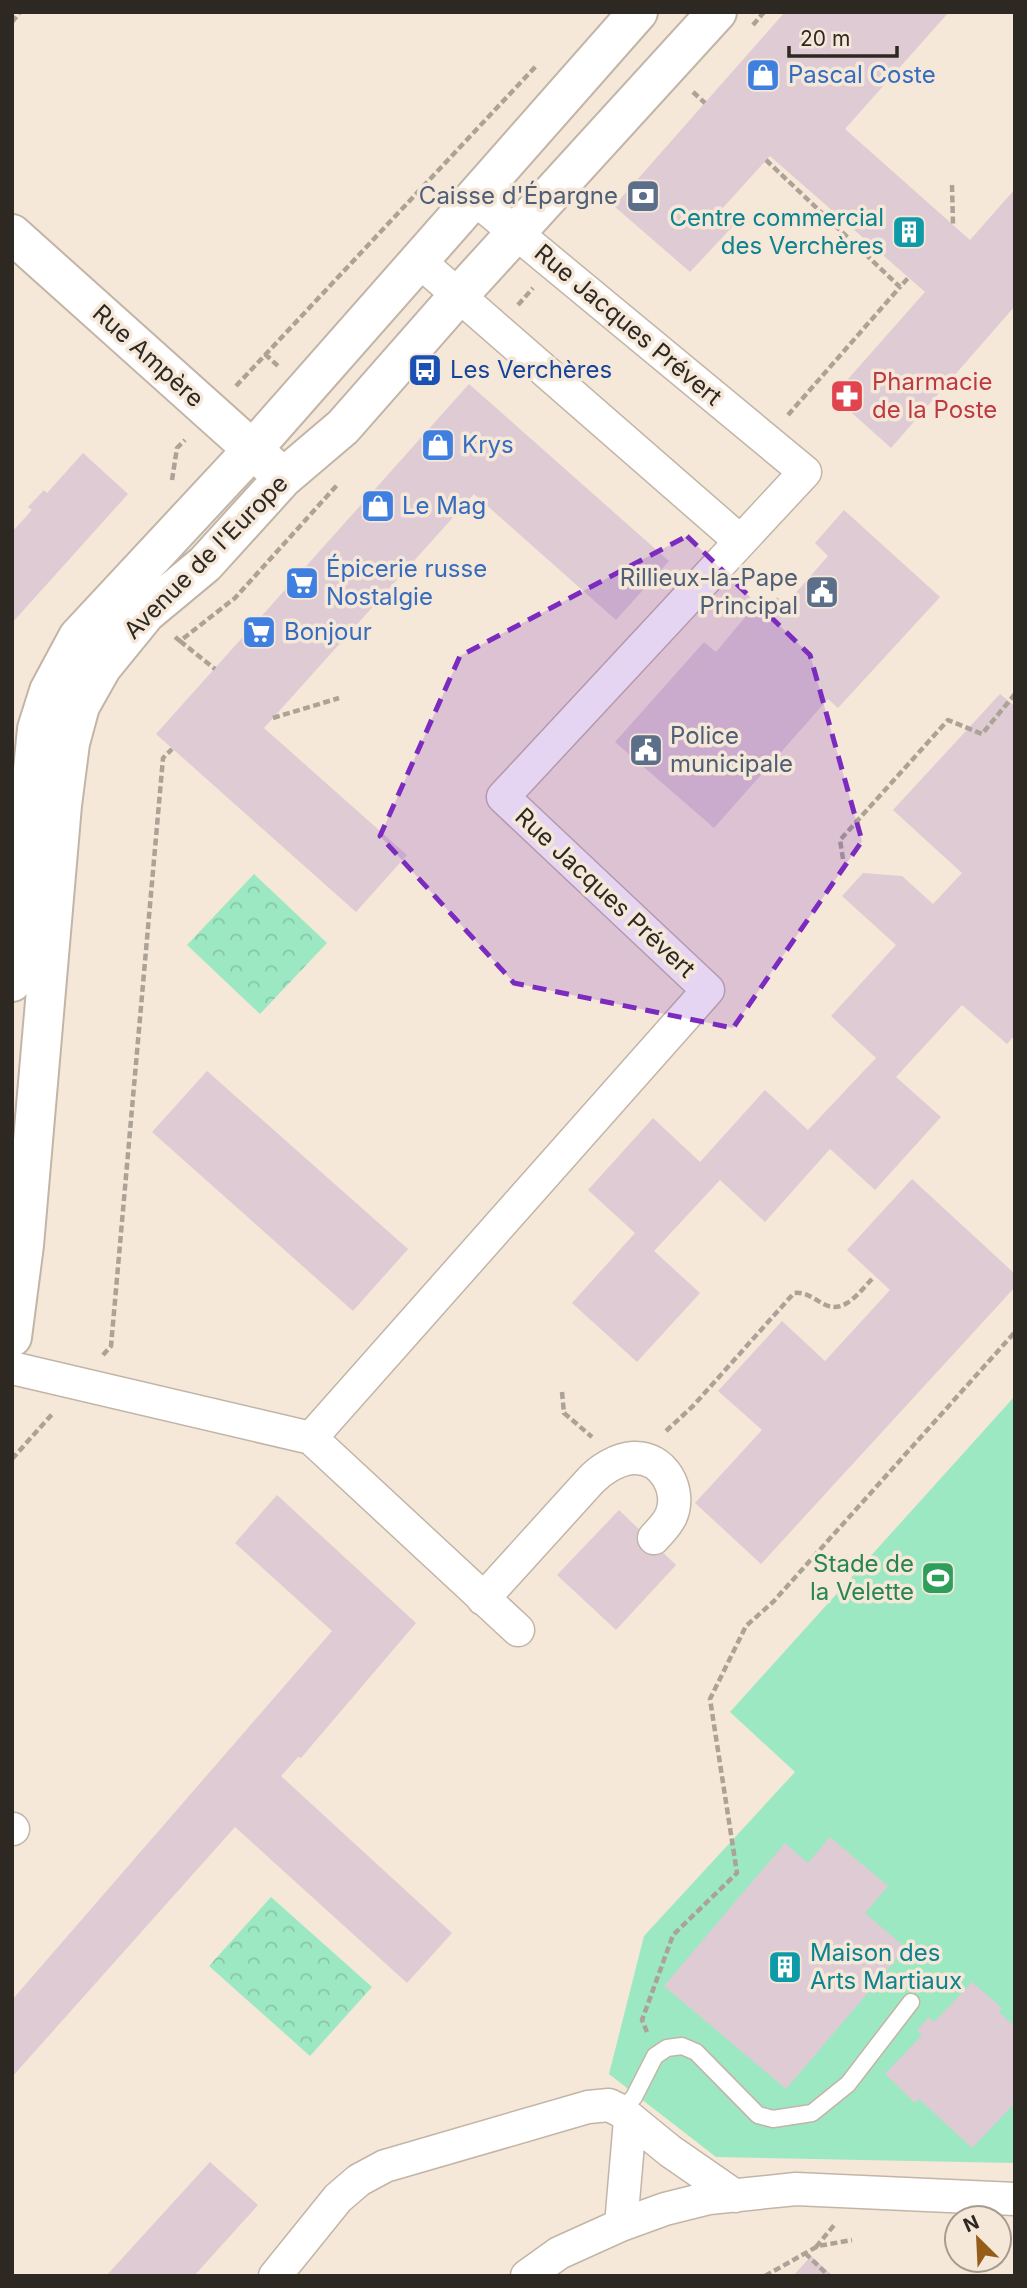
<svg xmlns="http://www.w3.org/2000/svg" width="1027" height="2288" font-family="Inter,sans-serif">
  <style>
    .forest { fill: url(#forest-crowns) }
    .garden { fill: #9ce8c3 }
    .building { fill: #decbd3 }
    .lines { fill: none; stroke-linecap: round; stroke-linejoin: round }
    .service-casing { stroke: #c2b5a7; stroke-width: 19 }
    .minor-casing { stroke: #c2b5a7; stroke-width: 35 }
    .tertiary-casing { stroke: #c2b5a7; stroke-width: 42 }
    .path { stroke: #aca296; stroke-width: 4.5; stroke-dasharray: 7 3.5; stroke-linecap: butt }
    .service { stroke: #fff; stroke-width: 16 }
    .minor { stroke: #fff; stroke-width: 32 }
    .tertiary { stroke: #fff; stroke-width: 38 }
    .marked { fill: #7b2cbf; fill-opacity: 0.2; stroke: #7b2cbf; stroke-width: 5; stroke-dasharray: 14 9; stroke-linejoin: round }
    .labels { text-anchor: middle; stroke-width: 7; stroke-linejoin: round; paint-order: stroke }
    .shop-label { font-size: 24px; fill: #366cbe; stroke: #f5e8d9; text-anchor: start }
    .service-label { font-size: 24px; fill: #4e5e75; stroke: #f5e8d9; text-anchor: end }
    .culture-label { font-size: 24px; fill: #0d838f; stroke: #f5e8d9; text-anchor: end }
    .street-label { font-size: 24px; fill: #2d2822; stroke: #f5e8d9 }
    .transit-label { font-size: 24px; fill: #164399; stroke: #f5e8d9; text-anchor: start }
    .health-label { font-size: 24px; fill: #be3a42; stroke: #f5e8d9; text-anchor: start }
    .leisure-label { font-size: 24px; fill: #27864d; stroke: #f5e8d9; text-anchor: end }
  </style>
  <defs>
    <pattern id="forest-crowns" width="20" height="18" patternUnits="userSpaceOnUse" patternTransform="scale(1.75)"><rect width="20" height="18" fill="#9ce8c3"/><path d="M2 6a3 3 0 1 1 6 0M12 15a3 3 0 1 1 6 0" fill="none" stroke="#87c7a7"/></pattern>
  </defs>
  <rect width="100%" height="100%" fill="#f5e8d9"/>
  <path class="forest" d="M254 874 327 943 260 1014 187 945Z
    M271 1897 372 1987 310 2056 209 1966Z"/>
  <path class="garden" d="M1015 1396V2163L716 2157 609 2074 644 1936 795 1772 730 1712Z"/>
  <path class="building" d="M785 12H949L845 129 970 240 1015 189V306L891 448 833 396 925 292 770 156 720 211 735 224 690 272 614 206Z
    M469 384 669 561 616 620 474 494 264 728 407 855 356 912 156 734Z
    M83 453 128 494 12 623V532L32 510 28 507 44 490 47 493Z
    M844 510 940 597 838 708 828 699 714 828 615 742 704 642 716 652 751 610 760 617 777 597 786 604 828 556 815 543Z
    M1000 694 1015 706V1035L1007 1044 962 1005 896 1077 941 1117 875 1190 830 1149 765 1222 720 1180 654 1251 700 1293 637 1362 572 1303 635 1233 588 1190 653 1118 700 1162 765 1090 808 1130 876 1058 831 1016 896 945 842 896 863 873 902 876 933 904 962 873 893 810Z
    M207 1071 408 1249 353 1311 152 1132Z
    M912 1179 1015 1274V1287L761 1564 695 1503 762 1430 718 1391 782 1321 825 1361 890 1290 847 1250Z
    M277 1495 416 1623 301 1758 298 1757 281 1776 452 1933 407 1983 235 1827 12 2077V2000L332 1631 235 1543Z
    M619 1510 676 1565 616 1630 557 1575Z
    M830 1837 888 1886 865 1913 906 1948 786 2089 664 1986 785 1843 808 1863Z
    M972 1982 1002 2008 999 2012 1015 2027V2103L972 2148 919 2099 915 2103 885 2074 922 2035 917 2030 929 2017 934 2022Z
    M210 2162 258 2205 194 2276H106Z
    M811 2256 833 2276H793Z"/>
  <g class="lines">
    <g class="service-casing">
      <path id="service" d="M621 2111 634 2097 655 2056 667 2048 682 2046 696 2052 758 2115 773 2119 812 2113 848 2084 911 2002"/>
    </g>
    <g class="minor-casing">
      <path id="minor" d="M419 261 740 541
        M12 1368 311 1438 518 1630
        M311 1438 708 990 503 797 805 472 475 199
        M483 1599 590 1481C600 1470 617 1459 633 1458 664 1456 682 1491 671 1516 667 1525 660 1531 654 1538
        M12 1829H13
        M621 2225 630 2120
        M275 2276 338 2198 359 2180 385 2166 588 2107 609 2105 621 2111 670 2151 735 2196
        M527 2276 559 2253 621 2225 665 2209 709 2198 796 2189 1015 2199"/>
    </g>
    <g class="tertiary-casing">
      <path id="tertiary" d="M12 234 272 467
        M12 982 37 729 49 691 78 637 253 449 638 12
        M12 1337 24 1245 62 805 70 743 80 706 102 667 146 613 205 564 283 478 343 427 459 295 717 12"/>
    </g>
    <path class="path" d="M12 22 20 12
      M753 25 764 12
      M693 92 705 103
      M766 160 900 287 909 277
      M952 185 953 224
      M518 305 533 288
      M265 354 278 366
      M236 386 537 65
      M788 415 900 287
      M172 480 177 448 185 440
      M175 637 180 641 235 598 338 484
      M180 641 215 669
      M273 718 339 698
      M843 859 840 840 948 720 982 734 1015 694
      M103 1355 111 1346 163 758 172 749
      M562 1392 564 1413 592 1437
      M666 1431 693 1406 794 1293C815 1290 825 1317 847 1303 857 1297 864 1287 872 1279
      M12 1459 54 1412
      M647 2032 642 2020 673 1935 737 1873 710 1699 746 1626 773 1602 1015 1332
      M816 2247 835 2224
      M805 2253 829 2276
      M765 2276 818 2246 852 2240"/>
    <use href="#service" class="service"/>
    <use href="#minor" class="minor"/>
    <use href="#tertiary" class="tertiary"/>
  </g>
  <path class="marked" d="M687 536 810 655 862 841 733 1028 514 983 380 836 460 656Z"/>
  <defs>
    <g id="shop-square" transform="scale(1.75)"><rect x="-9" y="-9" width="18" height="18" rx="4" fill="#3f7fe0" stroke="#f5e8d9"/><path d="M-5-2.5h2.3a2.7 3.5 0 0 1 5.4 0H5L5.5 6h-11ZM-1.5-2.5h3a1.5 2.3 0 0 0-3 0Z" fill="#fff"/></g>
    <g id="bank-square" transform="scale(1.75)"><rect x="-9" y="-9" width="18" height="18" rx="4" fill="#5c6f8a" stroke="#f5e8d9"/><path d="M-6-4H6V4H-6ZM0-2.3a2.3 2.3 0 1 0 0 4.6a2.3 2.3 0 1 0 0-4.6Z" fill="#fff"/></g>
    <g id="building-square" transform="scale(1.75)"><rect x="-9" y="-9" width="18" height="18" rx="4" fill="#0f9aa8" stroke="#f5e8d9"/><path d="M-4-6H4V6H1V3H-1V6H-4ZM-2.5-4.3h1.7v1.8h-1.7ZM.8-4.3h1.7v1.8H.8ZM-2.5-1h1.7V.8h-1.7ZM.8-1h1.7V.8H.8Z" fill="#fff"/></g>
    <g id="bus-square" transform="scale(1.75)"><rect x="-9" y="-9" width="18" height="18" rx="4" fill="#1a4fb4" stroke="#f5e8d9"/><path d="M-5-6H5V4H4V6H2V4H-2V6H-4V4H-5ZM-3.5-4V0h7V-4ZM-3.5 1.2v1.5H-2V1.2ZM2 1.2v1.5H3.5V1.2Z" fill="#fff"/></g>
    <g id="pharmacy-square" transform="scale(1.75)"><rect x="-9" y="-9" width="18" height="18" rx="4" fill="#e0444e" stroke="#f5e8d9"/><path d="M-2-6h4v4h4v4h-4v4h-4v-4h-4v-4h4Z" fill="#fff"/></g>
    <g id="supermarket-square" transform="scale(1.75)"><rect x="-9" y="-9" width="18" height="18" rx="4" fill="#3f7fe0" stroke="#f5e8d9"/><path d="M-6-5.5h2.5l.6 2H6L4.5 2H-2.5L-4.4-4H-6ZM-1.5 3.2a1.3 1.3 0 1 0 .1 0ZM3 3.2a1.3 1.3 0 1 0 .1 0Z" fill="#fff"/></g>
    <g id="civic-square" transform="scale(1.75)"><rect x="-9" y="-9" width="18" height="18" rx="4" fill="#5c6f8a" stroke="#f5e8d9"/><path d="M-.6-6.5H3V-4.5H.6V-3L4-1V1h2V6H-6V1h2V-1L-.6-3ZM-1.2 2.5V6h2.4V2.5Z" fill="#fff"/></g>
    <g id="stadium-square" transform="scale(1.75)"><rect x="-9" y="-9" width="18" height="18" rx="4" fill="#2e9e5b" stroke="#f5e8d9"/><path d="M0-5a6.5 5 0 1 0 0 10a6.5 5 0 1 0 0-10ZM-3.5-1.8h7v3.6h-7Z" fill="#fff"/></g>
  </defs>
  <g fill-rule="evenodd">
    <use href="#shop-square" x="763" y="75"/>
    <use href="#bank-square" x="643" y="196"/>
    <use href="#building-square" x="909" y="232"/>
    <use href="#bus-square" x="425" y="370"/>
    <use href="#pharmacy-square" x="847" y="396"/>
    <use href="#shop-square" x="438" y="445"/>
    <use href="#shop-square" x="378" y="506"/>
    <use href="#supermarket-square" x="302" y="583"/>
    <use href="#civic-square" x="822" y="592"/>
    <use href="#supermarket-square" x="259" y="632"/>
    <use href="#civic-square" x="646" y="750"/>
    <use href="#stadium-square" x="938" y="1578"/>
    <use href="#building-square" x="785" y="1967"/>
  </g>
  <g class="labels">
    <g class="shop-label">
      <text x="788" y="83">Pascal Coste</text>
      <text x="462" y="453">Krys</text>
      <text x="402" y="514">Le Mag</text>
      <text x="326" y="577">Épicerie russe<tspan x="326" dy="28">Nostalgie</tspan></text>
      <text x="284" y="640">Bonjour</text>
    </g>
    <g class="service-label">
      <text x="618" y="204">Caisse d'Épargne</text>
      <text x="798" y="586">Rillieux-la-Pape<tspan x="798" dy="28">Principal</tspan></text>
      <text x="670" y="744" text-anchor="start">Police<tspan x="670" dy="28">municipale</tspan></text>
    </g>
    <g class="culture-label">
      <text x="884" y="226">Centre commercial<tspan x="884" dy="28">des Verchères</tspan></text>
      <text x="810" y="1961" text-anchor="start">Maison des<tspan x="810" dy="28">Arts Martiaux</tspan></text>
    </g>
    <g class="street-label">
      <text transform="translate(628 325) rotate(40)" y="8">Rue Jacques Prévert</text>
      <text transform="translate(148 356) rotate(42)" y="8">Rue Ampère</text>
      <text transform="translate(206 557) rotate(-45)" y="8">Avenue de l'Europe</text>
      <text transform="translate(605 893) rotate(43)" y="8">Rue Jacques Prévert</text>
    </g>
    <g class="transit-label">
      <text x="450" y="378">Les Verchères</text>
    </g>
    <g class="health-label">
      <text x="872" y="390">Pharmacie<tspan x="872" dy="28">de la Poste</tspan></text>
    </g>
    <g class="leisure-label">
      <text x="914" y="1572">Stade de<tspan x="914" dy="28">la Velette</tspan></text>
    </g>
  </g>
  <rect width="1027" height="2288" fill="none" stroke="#2d2822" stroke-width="28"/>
  <g transform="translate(978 2239) rotate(336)"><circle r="33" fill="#f5e8d9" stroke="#a59b90" stroke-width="2"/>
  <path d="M0-5L12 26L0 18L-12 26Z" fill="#965d19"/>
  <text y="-10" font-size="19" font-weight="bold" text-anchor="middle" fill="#2d2822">N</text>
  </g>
  <path d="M789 46v10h108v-10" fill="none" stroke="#2d2822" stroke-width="3.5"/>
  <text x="800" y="46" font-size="21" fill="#2d2822" stroke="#f5e8d9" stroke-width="5" paint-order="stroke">20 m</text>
</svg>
